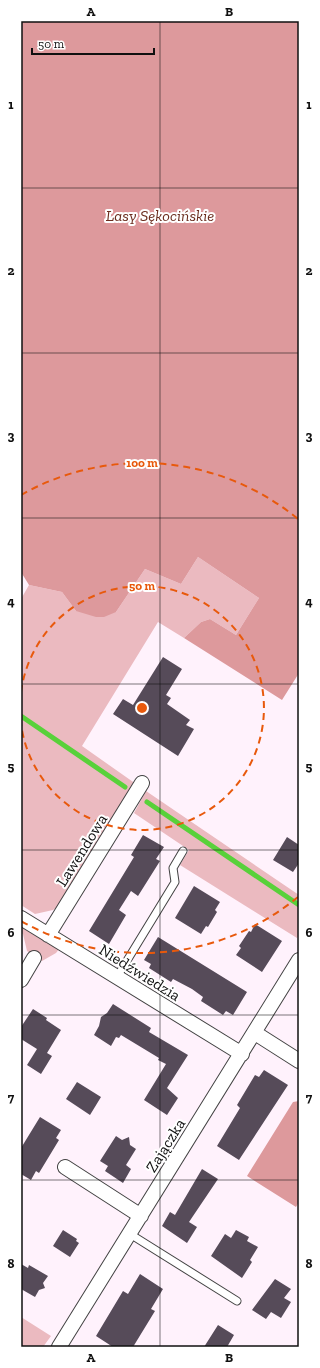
<svg xmlns="http://www.w3.org/2000/svg" width="320" height="1368" font-family="'Zilla Slab',serif">
  <style>
    .green { fill: #ebbac0 }
    .forest { fill: #dd999c }
    .lines { fill: none; stroke-linecap: round; stroke-linejoin: round }
    .stream { stroke: #58d13a; stroke-width: 5 }
    .building { fill: #564b59 }
    .service-casing { stroke: #434343; stroke-width: 9 }
    .minor-casing { stroke: #434343; stroke-width: 16 }
    .service { stroke: #fff; stroke-width: 7 }
    .minor { stroke: #fff; stroke-width: 14 }
    .grid { fill: none; stroke: #101010; stroke-width: 1; stroke-opacity: 0.55 }
    .ring { fill: none; stroke: #e8590c; stroke-width: 2; stroke-dasharray: 7 5 }
    .labels { text-anchor: middle; stroke-width: 4; stroke-linejoin: round; paint-order: stroke }
    .park-label { font-size: 16px; font-style: italic; fill: #6a2c1d; stroke: #fff }
    .street-label { font-size: 16px; fill: #101010; stroke: #fff }
    .centre { fill: #e8590c; stroke: #fff; stroke-width: 2 }
    .ring-label { font-size: 12px; text-anchor: middle; font-weight: bold; fill: #e8590c; stroke: #fff; stroke-width: 4; stroke-linejoin: round; paint-order: stroke }
    .neatline { fill: none; stroke: #101010; stroke-width: 1.5 }
    .grid-label { font-size: 13px; text-anchor: middle; font-weight: bold; fill: #101010 }
  </style>
  <rect width="100%" height="100%" fill="#fff2fc"/>
  <path class="green" d="M198 557 259 598 236 635 210 619 201 622 184 638 158 622 82 746 136 784 59 906 53 910 35 914 21 905V599L29 585 62 592 76 611 116 612 145 569 181 584Z
    M146 791 299 895V935L297 938 180 865 189 850 134 813Z
    M21 925 60 948 56 953 42 961 27 951 23 934 21 933Z
    M21 1317 51 1336 43 1347H21Z"/>
  <path class="forest" d="M21 21H299V673L282 700 184 638 201 622 210 619 236 635 259 598 198 557 181 584 145 569 116 612 104 617H96L76 611 62 592 29 585 21 572Z
    M299 1101V1202L296 1207 247 1176 293 1102Z"/>
  <g class="lines">
    <path class="stream" d="M21 716 125 787
      M147 802 299 905"/>
  </g>
  <path class="building" d="M163 657 182 669 166 695 171 698 167 704 190 720 186 725 194 729 178 756 113 714 123 699 133 705Z
    M143 835 164 847 156 859 160 861 138 896 131 891 119 910 126 915 109 944 89 931 134 857 131 855Z
    M287 837 299 845V863L293 872 273 860Z
    M194 886 220 902 215 910 217 912 208 927 206 926 201 934 175 918Z
    M255 924 282 941 262 972 236 955 241 948 239 946 249 931 251 932Z
    M158 937 247 992 233 1015 226 1011 223 1015 201 1001 203 997 192 989 173 979 171 982 149 968 151 964 144 960Z
    M113 1004 151 1028 149 1032 188 1055 167 1088 178 1098 167 1115 144 1100 166 1064 158 1060 159 1058 121 1035 119 1038 116 1037 111 1046 94 1035 99 1026 101 1017 107 1013Z
    M33 1009 47 1018 46 1020 61 1030 47 1053 52 1056 41 1074 27 1065 37 1049 21 1039V1027Z
    M264 1070 288 1085 239 1160 217 1146 240 1108 237 1105 255 1075 259 1077Z
    M77 1082 101 1097 90 1115 66 1099Z
    M40 1117 61 1130 56 1138 59 1140 39 1173 36 1171 31 1180 21 1174V1148Z
    M116 1136 122 1140 129 1137 130 1145 136 1149 126 1165 131 1169 123 1183 105 1171 108 1166 100 1161Z
    M202 1169 218 1179 189 1222 197 1227 187 1243 162 1226 170 1212 175 1215Z
    M63 1230 77 1239 76 1241 79 1243 70 1257 53 1246Z
    M236 1230 249 1237 247 1241 258 1247 250 1260 252 1262 242 1278 211 1256 225 1234 231 1238Z
    M21 1264 28 1268 29 1265 48 1276 43 1283 45 1288 39 1290 35 1297 21 1289Z
    M140 1274 163 1289 151 1309 155 1311 133 1347H113L96 1336 123 1291 128 1294Z
    M275 1279 291 1289 284 1298 291 1302 281 1318 271 1312 266 1319 252 1310Z
    M218 1325 234 1335 227 1347H204Z"/>
  <g class="lines">
    <g class="service-casing">
      <path id="service" d="M117 977 175 882 173 868 183 851
        M130 1234 237 1301"/>
    </g>
    <g class="minor-casing">
      <path id="minor" d="M21 918 242 1054
        M48 935 142 783
        M21 980 34 958
        M255 1033 299 1061
        M65 1167 141 1216
        M59 1347 299 960"/>
    </g>
    <use href="#service" class="service"/>
    <use href="#minor" class="minor"/>
  </g>
  <path class="grid" d="M160 21V1347M21 188H299M21 353H299M21 518H299M21 684H299M21 850H299M21 1015H299M21 1180H299"/>
  <g class="ring">
    <path d="M21 692A122 122 0 1 1 21 724"/>
    <path d="M298 897A245 245 0 0 1 21 921M21 495A245 245 0 0 1 298 519"/>
  </g>
  <g class="labels">
    <g class="park-label">
      <text x="160" y="221">Lasy Sękocińskie</text>
    </g>
    <g class="street-label">
      <text transform="translate(81 850) rotate(-58)" y="6">Lawendowa</text>
      <text transform="translate(140 972) rotate(32)" y="6">Niedźwiedzia</text>
      <text transform="translate(165 1145) rotate(-58)" y="6">Zajączka</text>
    </g>
  </g>
  <circle cx="142" cy="708" r="6" class="centre"/>
  <g class="ring-label">
    <text x="142" y="467">100 m</text>
    <text x="142" y="590">50 m</text>
  </g>
  <rect width="320" height="1368" fill="none" stroke="#ffffff" stroke-width="44"/>
  <path d="M32 48v6h122v-6" fill="none" stroke="#101010" stroke-width="2"/>
  <text x="38" y="48" font-size="12" fill="#101010" stroke="#ffffff" stroke-width="3" paint-order="stroke">50 m</text>
  <rect x="22" y="22" width="276" height="1324" class="neatline"/>
  <g class="grid-label">
    <text x="91" y="16">A</text>
    <text x="229" y="16">B</text>
    <text x="11" y="109">1</text>
    <text x="309" y="109">1</text>
    <text x="11" y="275">2</text>
    <text x="309" y="275">2</text>
    <text x="11" y="440">3</text>
    <text x="309" y="440">3</text>
    <text x="11" y="606">4</text>
    <text x="309" y="606">4</text>
    <text x="11" y="771">5</text>
    <text x="309" y="771">5</text>
    <text x="11" y="937">6</text>
    <text x="309" y="937">6</text>
    <text x="11" y="1102">7</text>
    <text x="309" y="1102">7</text>
    <text x="11" y="1268">8</text>
    <text x="309" y="1268">8</text>
    <text x="91" y="1362">A</text>
    <text x="229" y="1362">B</text>
  </g>
</svg>
